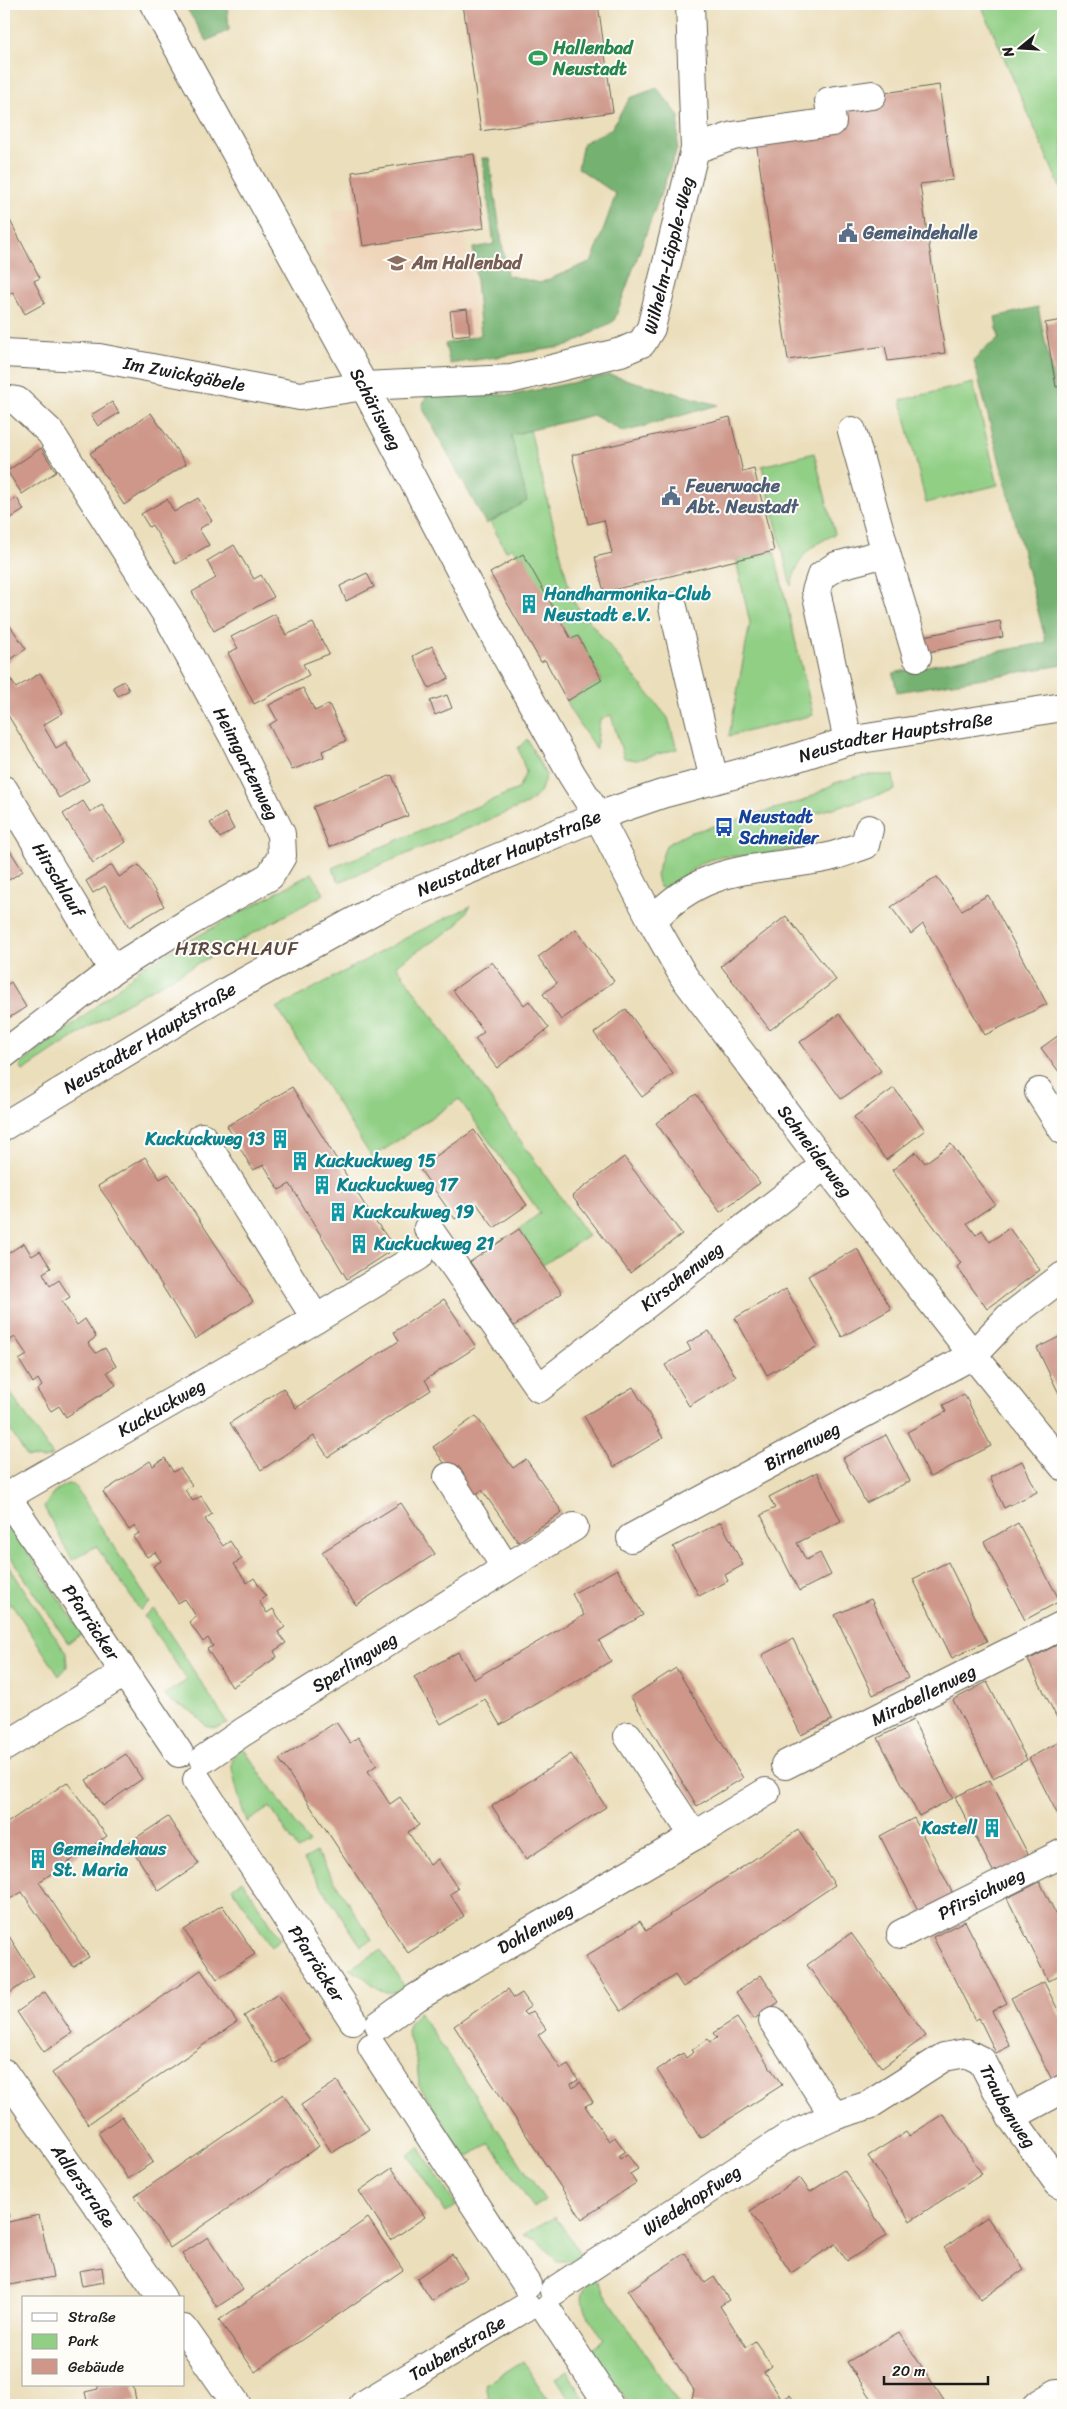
<svg xmlns="http://www.w3.org/2000/svg" width="1067" height="2409" font-family="Sriracha,sans-serif">
  <style>
    .built { fill: #efd6bb }
    .green { fill: #91cf85; stroke: #567650 }
    .forest { fill: #74b272; stroke: #486747 }
    .building { fill: #ce978a }
    .lines { fill: none; stroke-linecap: round; stroke-linejoin: round }
    .minor-casing { stroke: #646054; stroke-width: 30 }
    .minor { stroke: #fff; stroke-width: 28 }
    .labels { text-anchor: middle; stroke-width: 4; stroke-linejoin: round; paint-order: stroke }
    .leisure-label { font-size: 18px; font-weight: bold; fill: #27864d; stroke: #fdfcf7; text-anchor: start }
    .service-label { font-size: 18px; font-weight: bold; fill: #4e5e75; stroke: #fdfcf7; text-anchor: start }
    .street-label { font-size: 18px; fill: #1c1c1c; stroke: #fdfcf7 }
    .education-label { font-size: 18px; font-weight: bold; fill: #785e54; stroke: #fdfcf7; text-anchor: start }
    .culture-label { font-size: 18px; font-weight: bold; fill: #0d838f; stroke: #fdfcf7; text-anchor: start }
    .transit-label { font-size: 18px; font-weight: bold; fill: #164399; stroke: #fdfcf7; text-anchor: start }
    .neighbourhood-label { font-size: 19px; letter-spacing: 1px; fill: #5a4742; stroke: #fdfcf7 }
  </style>
  <rect width="100%" height="100%" fill="#fdfcf7"/>
  <filter id="ink" filterUnits="userSpaceOnUse"><feTurbulence type="fractalNoise" baseFrequency=".02" numOctaves="2"/><feDisplacementMap in="SourceGraphic" scale="10" xChannelSelector="R" yChannelSelector="G"/><feConvolveMatrix kernelMatrix="1 2 1 2 8 2 1 2 1" color-interpolation-filters="sRGB"/></filter>
  <filter id="wash" filterUnits="userSpaceOnUse"><feTurbulence type="fractalNoise" baseFrequency=".0096" numOctaves="4" result="noise"/><feDisplacementMap in="SourceGraphic" scale="20" xChannelSelector="R" yChannelSelector="G"/><feGaussianBlur stdDeviation="1.12" result="paint"/><feColorMatrix in="noise" values="0 0 0 0 0 0 0 0 0 0 0 0 0 0 0 0 0 1.4 0 .05"/><feComposite in="paint" operator="in"/></filter>
  <g filter="url(#wash)">
    <rect width="100%" height="100%" fill="#ebdebb"/>
    <path class="built" d="M474 154 484 228 464 231 477 335 416 344 394 355 381 354 368 347 356 331 330 281 323 244 337 242 333 211 357 207 352 172Z"/>
    <path class="green" d="M981 4H1063V194L989 23Z
      M973 383 998 485 926 503 901 400Z
      M530 430 572 600 668 718 677 749 636 760 624 758 611 715 600 719 596 749 572 713 567 701 602 680 578 636 571 639 512 547 506 551 490 522 526 501 511 435Z
      M814 453 835 534C806 549 800 554 791 586L762 466Z
      M774 551 813 715 729 736 750 623 736 560Z
      M527 739 546 775 540 793 527 804 339 882 332 868 518 789 526 772 518 748Z
      M862 775H893L895 790 799 818 808 847 758 855 719 857 701 863 667 889 659 887 656 875 666 845 689 833 803 801 835 783Z
      M312 873 324 894 121 1006 23 1071 20 1065 77 1022 142 967Z
      M471 906 455 927 396 965 588 1236 543 1265 519 1229 540 1213 459 1099 372 1158 277 1008 417 932Z
      M4 1383 53 1456 43 1459 27 1457 4 1420Z
      M67 1484 74 1485 150 1603 140 1610 96 1546 72 1560 44 1507 53 1493Z
      M4 1517 83 1634 68 1643 4 1547Z
      M4 1559 66 1653 67 1667 59 1676 12 1604 4 1610Z
      M154 1609 228 1724 217 1728 207 1727 191 1711 171 1701 164 1695 187 1680 144 1616Z
      M243 1748 309 1843 298 1850 270 1807 247 1822C243 1812 231 1773 232 1763 233 1755 237 1751 243 1748Z
      M316 1852 372 1940 361 1946 304 1860Z
      M242 1880 280 1939 271 1946 232 1888Z
      M381 1950 406 1989C377 2001 375 1979 349 1969Z
      M419 2012 545 2200 534 2208 490 2143 466 2158 419 2085 417 2062 407 2031 410 2022Z
      M419 2147 456 2206 446 2213 408 2155Z
      M555 2216 582 2256 569 2261H557L537 2240 523 2235Z
      M595 2278 679 2405H630L592 2348 604 2339C590 2319 568 2298 595 2278Z
      M523 2361 551 2405H490L486 2384Z
      M567 2371 588 2405H574L556 2378Z"/>
    <path class="forest" d="M184 4H227L229 30 207 41Z
      M657 88 679 116 677 149 614 321 568 346 450 364 445 344 481 335 473 248 494 244 482 158H489L507 275 540 283 592 261 616 194 578 168 583 143 611 129 630 98Z
      M1038 307 1063 427V665L897 692 893 673 1046 642 974 361 984 349 999 339 995 317Z
      M610 375 718 405 624 432 593 415 511 435 527 501 486 524 422 407 427 393 512 395Z"/>
    <g id="blocks">
      <path class="building" d="M463 4H598L613 112 481 131Z
        M939 85 953 180 920 184 945 353 888 361 885 346 788 360 755 134 832 122 829 101Z
        M474 154 484 228 363 246 352 172Z
        M4 209 40 278 34 281 45 303 25 314 13 292 4 296Z
        M467 309 470 334 453 336 450 311Z
        M1063 320V386L1056 387 1045 323Z
        M112 402 119 413 98 426 91 415Z
        M151 413 186 464 124 505 90 453Z
        M730 417 743 472 754 469 774 551 604 592 595 557 612 553 604 520 588 524 572 455Z
        M41 448 56 472 22 494 7 471Z
        M17 498 24 510 8 520 4 513V505Z
        M198 498 212 521 199 529 209 545 176 564 152 525 149 527 141 514 167 499 174 512Z
        M234 545 254 579 261 575 274 597 214 631 192 592 216 578 207 561Z
        M523 554 571 639 578 636 602 680 567 701 545 660 541 662 490 573Z
        M367 573 374 587 346 601 340 586Z
        M275 614 286 635 313 623 329 654 303 664 309 675 254 704 228 653 238 648 231 637Z
        M4 617 26 649 4 664Z
        M1000 621 1003 637 928 652 924 636Z
        M432 646 449 678 429 688 413 656Z
        M40 673 63 713 43 725 56 748 66 742 89 780 59 798 4 709V677L8 675 16 688Z
        M124 681 129 690 118 696 113 687Z
        M303 688 315 711 329 704 346 741 322 751 324 757 292 770 269 725 277 720 269 705Z
        M447 695 452 708 435 715 430 701Z
        M392 775 408 816 329 847 313 807Z
        M83 801 90 812 102 805 126 842 93 863 63 814Z
        M225 813 234 829 220 838 210 823Z
        M4 841 23 871 4 883Z
        M112 865 119 877 139 865 164 906 129 927 105 886 93 893 86 881Z
        M937 877 962 910 988 895 1047 1004 985 1035 923 924 911 934 891 907Z
        M786 916 836 980 770 1030 721 966Z
        M576 929 614 981 561 1020 543 994 557 983 538 957Z
        M492 962 524 1005 529 1001 549 1028 497 1068 475 1039 484 1032 453 990Z
        M11 982 26 1007 4 1021V987Z
        M626 1009 673 1074 642 1097 594 1033Z
        M839 1014 881 1071 841 1099 800 1042Z
        M1063 1032V1077L1041 1048Z
        M292 1087 369 1212 395 1248 347 1279 290 1184 279 1190 264 1165 253 1170 227 1126Z
        M894 1088 925 1130 886 1160 854 1117Z
        M696 1094 760 1183 720 1212 656 1123Z
        M474 1130 527 1205 494 1228 477 1204 455 1219 419 1168Z
        M951 1144 995 1204 967 1223 976 1235 982 1230 990 1242 1009 1228 1040 1270 987 1309 957 1267 961 1263 892 1170 916 1152 925 1163Z
        M145 1157 160 1179 169 1174 253 1301 195 1339 114 1208 98 1186Z
        M624 1157 682 1234 630 1273 572 1196Z
        M519 1229 562 1293 514 1326 470 1262Z
        M24 1243 32 1256 40 1251 51 1268 43 1273 50 1286 59 1280 70 1297 62 1302 77 1325 85 1319 96 1337 88 1343 96 1353 105 1348 116 1366 107 1372 116 1385 66 1417 59 1406 51 1411 37 1390 42 1386 38 1379 33 1383 19 1360 27 1355 15 1337 7 1342 4 1338V1256Z
        M857 1248 891 1309 842 1337 808 1276Z
        M786 1289 818 1346 767 1375 735 1318Z
        M444 1299 476 1347 425 1380 431 1390 328 1457 314 1436 261 1470 230 1423 283 1388 296 1408 399 1341 394 1332Z
        M709 1331 736 1377 689 1406 665 1365 691 1350 687 1343Z
        M1063 1335V1402L1037 1348Z
        M633 1387 663 1438 614 1467 584 1416Z
        M964 1394 991 1446 930 1477 907 1432 946 1412 943 1405Z
        M476 1416 513 1468 526 1459 562 1512 518 1542 482 1490 469 1499 433 1447Z
        M886 1435 910 1481 866 1503 843 1458Z
        M165 1458 173 1472 180 1468 192 1485 185 1490 193 1501 201 1496 212 1514 205 1519 223 1546 230 1541 242 1559 234 1564 247 1583 254 1578 266 1596 259 1601 267 1613 273 1609 285 1627 278 1632 286 1643 274 1651 277 1657 232 1687 207 1649 213 1646 208 1638 203 1642 189 1622 196 1616 185 1599 178 1603 153 1566 161 1561 155 1552 147 1557 133 1537 139 1533 135 1526 129 1530 103 1492 150 1461 153 1466Z
        M1022 1461 1037 1492 1004 1508 990 1477Z
        M817 1472 841 1521 797 1543 806 1560 820 1553 831 1575 799 1591 761 1515 775 1508 769 1497Z
        M401 1503 435 1554 356 1605 322 1552Z
        M721 1522 743 1565 725 1575 728 1581 699 1596 673 1547Z
        M1018 1523 1060 1601 1025 1620 984 1542Z
        M948 1562 987 1641 952 1658 913 1579Z
        M617 1569 643 1615 599 1641 611 1661 500 1725 485 1699 441 1724 414 1677 458 1652 474 1679 584 1615 572 1594Z
        M871 1599 908 1678 873 1695 835 1615Z
        M793 1639 832 1720 801 1735 762 1655Z
        M1062 1642 1063 1644V1730L1028 1660Z
        M676 1668 743 1778 697 1806 631 1697Z
        M987 1682 1027 1760 993 1778 953 1700Z
        M913 1720 953 1798 919 1816 878 1738Z
        M336 1722 350 1743 358 1737 377 1765 368 1771 390 1804 400 1797 419 1825 408 1832 430 1865 438 1859 458 1889 450 1894 464 1916 408 1953 279 1759Z
        M1063 1740V1825L1029 1758Z
        M126 1754 142 1779 103 1806 86 1780Z
        M571 1754 606 1807 526 1859 492 1806Z
        M990 1780 1030 1858 995 1875 955 1797Z
        M67 1782 107 1836 39 1882 89 1957 73 1967 22 1892 5 1902 4 1899V1825Z
        M168 1817 199 1864 159 1891 128 1843Z
        M914 1818 954 1896 920 1914 880 1836Z
        M798 1830 835 1885 683 1987 675 1975 621 2011 585 1957 640 1921 646 1931Z
        M1040 1882 1063 1928V1973L1048 1981 1007 1898Z
        M222 1905 255 1954 217 1979 184 1930Z
        M965 1921 1007 2003 992 2011 1010 2046 996 2053 979 2018 975 2020 933 1937Z
        M4 1928 34 1976 4 1997Z
        M851 1933 926 2036 882 2068 807 1965Z
        M201 1970 237 2022 88 2124 52 2073Z
        M761 1975 779 2002 754 2019 736 1992Z
        M1044 1982 1063 2020V2075L1052 2080 1011 1998Z
        M508 1989 514 1998 522 1993 531 2006 523 2012 526 2015 533 2011 546 2029 538 2035 561 2069 568 2065 578 2080 571 2084 573 2088 580 2082 593 2102 585 2106 609 2141 615 2137 625 2151 618 2156 620 2159 627 2154 638 2169 630 2174 636 2183 582 2219 454 2026Z
        M45 1992 72 2033 44 2052 17 2012Z
        M278 1994 310 2041 275 2064 244 2016Z
        M737 2018 782 2085 700 2138 657 2070 683 2053 686 2058 694 2052 692 2050 708 2039 710 2042 717 2038 713 2033Z
        M337 2081 369 2129 332 2153 301 2105Z
        M283 2094 319 2146 170 2248 135 2196Z
        M943 2114 982 2174 910 2221 868 2156 906 2132 909 2136Z
        M122 2116 153 2162 128 2179 98 2133Z
        M392 2168 425 2217 391 2240 359 2191Z
        M844 2170 887 2235 847 2261 835 2244 791 2273 750 2211 800 2178 810 2192Z
        M4 2195 9 2217 4 2218Z
        M39 2215 53 2277 4 2286V2223Z
        M987 2217 1024 2269 981 2300 944 2248Z
        M368 2218 403 2270 255 2372 219 2320Z
        M208 2237 243 2290 217 2307 182 2254Z
        M685 2253 705 2283 714 2277 729 2300 720 2306 746 2347 755 2341 772 2366 764 2372 782 2400 790 2395 797 2405H704L702 2403 691 2402 694 2390 628 2291Z
        M452 2254 467 2277 432 2301 417 2278Z
        M102 2267 104 2282 82 2286 79 2271Z
        M899 2332 945 2402 940 2405H876L847 2362Z
        M4 2384H5L9 2405H4Z
        M98 2385H133L136 2400 112 2405H88L85 2392 98 2389Z
        M489 2399 490 2405H458V2404Z"/>
    </g>
  </g>
  <g filter="url(#ink)">
    <use href="#blocks" fill-opacity="0" stroke="#646054" stroke-width="1"/>
    <g class="lines">
      <g class="minor-casing">
        <g id="minor">
          <path id="s1" d="M154 4 364 386 492 631 572 775 598 816 652 921 684 977 825 1165 973 1355 1063 1466"/>
          <path d="M695 149 733 136 832 122 829 101 872 95"/>
          <path id="s2" d="M4 353 99 358 300 396 364 386 511 379 621 352 642 343 651 328 695 149 690 4"/>
          <path id="s3" d="M4 399 17 401 50 432 170 620 233 736 281 834 282 856 270 876 191 921 113 970 4 1054"/>
          <path d="M886 553 917 657"/>
          <path d="M673 607 714 780"/>
          <path d="M848 741 816 591 821 576 836 566 886 553 852 431"/>
          <path id="s4" d="M4 790 113 970"/>
          <path d="M652 921C706 862 758 872 829 857 841 854 853 849 865 845L869 829"/>
          <path d="M1039 1092 1063 1130"/>
          <path id="s5" d="M4 1126 224 993 382 906 598 816 662 794 789 760 848 741 1063 707"/>
          <path id="s6" d="M428 1228 539 1388 825 1165"/>
          <path d="M316 1319 419 1256"/>
          <path id="s7" d="M4 1493 179 1753"/>
          <path id="s8" d="M6 1497 316 1319 202 1137"/>
          <path id="s9" d="M631 1538 973 1355 1008 1318 1063 1276"/>
          <path d="M506 1568 574 1527"/>
          <path d="M4 1747 124 1673"/>
          <path id="s10" d="M204 1759 243 1732 506 1568 448 1477"/>
          <path id="s11" d="M785 1765 1063 1625"/>
          <path id="s12" d="M197 1780 353 2020"/>
          <path d="M694 1836 766 1792"/>
          <path id="s13" d="M901 1934 1063 1853"/>
          <path id="s14" d="M379 2025 417 1997 694 1836 628 1736"/>
          <path d="M372 2047 527 2285"/>
          <path id="s15" d="M4 2073 162 2298"/>
          <path id="s16" d="M834 2116 869 2105 944 2057 966 2053 982 2061 1011 2117 1058 2183 1063 2186"/>
          <path d="M1011 2117 1063 2089"/>
          <path id="s17" d="M554 2291 785 2139 834 2116 773 2021"/>
          <path d="M547 2310 609 2405"/>
          <path d="M184 2329 237 2405"/>
          <path id="s18" d="M363 2405 526 2307"/>
          <path d="M1037 2405 1057 2393H1063"/>
        </g>
      </g>
      <use href="#minor" class="minor"/>
    </g>
  </g>
  <defs>
    <g id="stadium-bare" transform="scale(1.5)"><path d="M0-5a6.5 5 0 1 0 0 10a6.5 5 0 1 0 0-10ZM-3.5-1.8h7v3.6h-7Z" fill="#2e9e5b" stroke="#fdfcf7" stroke-width="2.5" paint-order="stroke"/></g>
    <g id="civic-bare" transform="scale(1.5)"><path d="M-.6-6.5H3V-4.5H.6V-3L4-1V1h2V6H-6V1h2V-1L-.6-3ZM-1.2 2.5V6h2.4V2.5Z" fill="#5c6f8a" stroke="#fdfcf7" stroke-width="2.5" paint-order="stroke"/></g>
    <g id="school-bare" transform="scale(1.5)"><path d="M0-5L7-2L0 1L-7-2ZM-4 1L0 2.5L4 1V4Q0 6-4 4Z" fill="#8d6e63" stroke="#fdfcf7" stroke-width="2.5" paint-order="stroke"/></g>
    <g id="building-bare" transform="scale(1.5)"><path d="M-4-6H4V6H1V3H-1V6H-4ZM-2.5-4.3h1.7v1.8h-1.7ZM.8-4.3h1.7v1.8H.8ZM-2.5-1h1.7V.8h-1.7ZM.8-1h1.7V.8H.8Z" fill="#0f9aa8" stroke="#fdfcf7" stroke-width="2.5" paint-order="stroke"/></g>
    <g id="bus-bare" transform="scale(1.5)"><path d="M-5-6H5V4H4V6H2V4H-2V6H-4V4H-5ZM-3.5-4V0h7V-4ZM-3.5 1.2v1.5H-2V1.2ZM2 1.2v1.5H3.5V1.2Z" fill="#1a4fb4" stroke="#fdfcf7" stroke-width="2.5" paint-order="stroke"/></g>
  </defs>
  <g fill-rule="evenodd">
    <use href="#stadium-bare" x="538" y="58"/>
    <use href="#civic-bare" x="848" y="233"/>
    <use href="#school-bare" x="397" y="263"/>
    <use href="#civic-bare" x="671" y="496"/>
    <use href="#building-bare" x="529" y="604"/>
    <use href="#bus-bare" x="724" y="827"/>
    <use href="#building-bare" x="280" y="1139"/>
    <use href="#building-bare" x="300" y="1161"/>
    <use href="#building-bare" x="322" y="1185"/>
    <use href="#building-bare" x="338" y="1212"/>
    <use href="#building-bare" x="359" y="1244"/>
    <use href="#building-bare" x="992" y="1828"/>
    <use href="#building-bare" x="38" y="1859"/>
  </g>
  <g class="labels">
    <g class="leisure-label">
      <text x="553" y="54">Hallenbad<tspan x="553" dy="21">Neustadt</tspan></text>
    </g>
    <g class="service-label">
      <text x="863" y="239">Gemeindehalle</text>
      <text x="686" y="492">Feuerwache<tspan x="686" dy="21">Abt. Neustadt</tspan></text>
    </g>
    <g class="street-label">
      <text dy="6" stroke="none"><textPath href="#s2" startOffset="740">Wilhelm-Läpple-Weg</textPath></text>
      <text dy="6" stroke="none"><textPath href="#s2" startOffset="182">Im Zwickgäbele</textPath></text>
      <text dy="6" stroke="none"><textPath href="#s1" startOffset="462">Schärisweg</textPath></text>
      <text dy="6" stroke="none"><textPath href="#s5" startOffset="980">Neustadter Hauptstraße</textPath></text>
      <text dy="6" stroke="none"><textPath href="#s3" startOffset="444">Heimgartenweg</textPath></text>
      <text dy="6" stroke="none"><textPath href="#s5" startOffset="575">Neustadter Hauptstraße</textPath></text>
      <text dy="6" stroke="none"><textPath href="#s4" startOffset="105">Hirschlauf</textPath></text>
      <text dy="6" stroke="none"><textPath href="#s5" startOffset="170">Neustadter Hauptstraße</textPath></text>
      <text dy="6" stroke="none"><textPath href="#s1" startOffset="1326">Schneiderweg</textPath></text>
      <text dy="6" stroke="none"><textPath href="#s6" startOffset="376">Kirschenweg</textPath></text>
      <text dy="6" stroke="none"><textPath href="#s8" startOffset="179">Kuckuckweg</textPath></text>
      <text dy="6" stroke="none"><textPath href="#s9" startOffset="194">Birnenweg</textPath></text>
      <text dy="6" stroke="none"><textPath href="#s7" startOffset="156">Pfarräcker</textPath></text>
      <text dy="6" stroke="none"><textPath href="#s10" startOffset="179">Sperlingweg</textPath></text>
      <text dy="6" stroke="none"><textPath href="#s11" startOffset="155">Mirabellenweg</textPath></text>
      <text dy="6" stroke="none"><textPath href="#s13" startOffset="90">Pfirsichweg</textPath></text>
      <text dy="6" stroke="none"><textPath href="#s14" startOffset="184">Dohlenweg</textPath></text>
      <text dy="6" stroke="none"><textPath href="#s12" startOffset="219">Pfarräcker</textPath></text>
      <text dy="6" stroke="none"><textPath href="#s16" startOffset="218">Traubenweg</textPath></text>
      <text dy="6" stroke="none"><textPath href="#s15" startOffset="138">Adlerstraße</textPath></text>
      <text dy="6" stroke="none"><textPath href="#s17" startOffset="165">Wiedehopfweg</textPath></text>
      <text dy="6" stroke="none"><textPath href="#s18" startOffset="110">Taubenstraße</textPath></text>
    </g>
    <g class="education-label">
      <text x="412" y="269">Am Hallenbad</text>
    </g>
    <g class="culture-label">
      <text x="544" y="600">Handharmonika-Club<tspan x="544" dy="21">Neustadt e.V.</tspan></text>
      <text x="265" y="1145" text-anchor="end">Kuckuckweg 13</text>
      <text x="315" y="1167">Kuckuckweg 15</text>
      <text x="337" y="1191">Kuckuckweg 17</text>
      <text x="353" y="1218">Kuckcukweg 19</text>
      <text x="374" y="1250">Kuckuckweg 21</text>
      <text x="977" y="1834" text-anchor="end">Kastell</text>
      <text x="53" y="1855">Gemeindehaus<tspan x="53" dy="21">St. Maria</tspan></text>
    </g>
    <g class="transit-label">
      <text x="739" y="823">Neustadt<tspan x="739" dy="21">Schneider</tspan></text>
    </g>
    <g class="neighbourhood-label">
      <text x="237" y="955">HIRSCHLAUF</text>
    </g>
  </g>
  <rect width="1067" height="2409" fill="none" stroke="#fdfcf7" stroke-width="20"/>
  <rect x="22" y="2296" width="162" height="90" fill="#fdfcf7" stroke="#a3a29f"/>
  <rect x="32" y="2313" width="25" height="8" fill="#ffffff" stroke="#a3a29f"/>
  <text x="68" y="2322" font-size="15" fill="#1c1c1c">Straße</text>
  <rect x="32" y="2334" width="25" height="15" fill="#91cf85" stroke="#a3a29f"/>
  <text x="68" y="2346" font-size="15" fill="#1c1c1c">Park</text>
  <rect x="32" y="2359" width="25" height="15" fill="#ce978a" stroke="#a3a29f"/>
  <text x="68" y="2372" font-size="15" fill="#1c1c1c">Gebäude</text>
  <g transform="translate(1020 48) rotate(252)" stroke="#fdfcf7" stroke-width="4" paint-order="stroke">
  <path d="M0-4L9 19L0 12L-9 19Z" fill="#1c1c1c"/>
  <text y="-8" font-size="14" font-weight="bold" text-anchor="middle" fill="#1c1c1c">N</text>
  </g>
  <path d="M884 2376v8h104v-8" fill="none" stroke="#1c1c1c" stroke-width="2.5"/>
  <text x="892" y="2376" font-size="15" fill="#1c1c1c" stroke="#fdfcf7" stroke-width="4" paint-order="stroke">20 m</text>
</svg>
